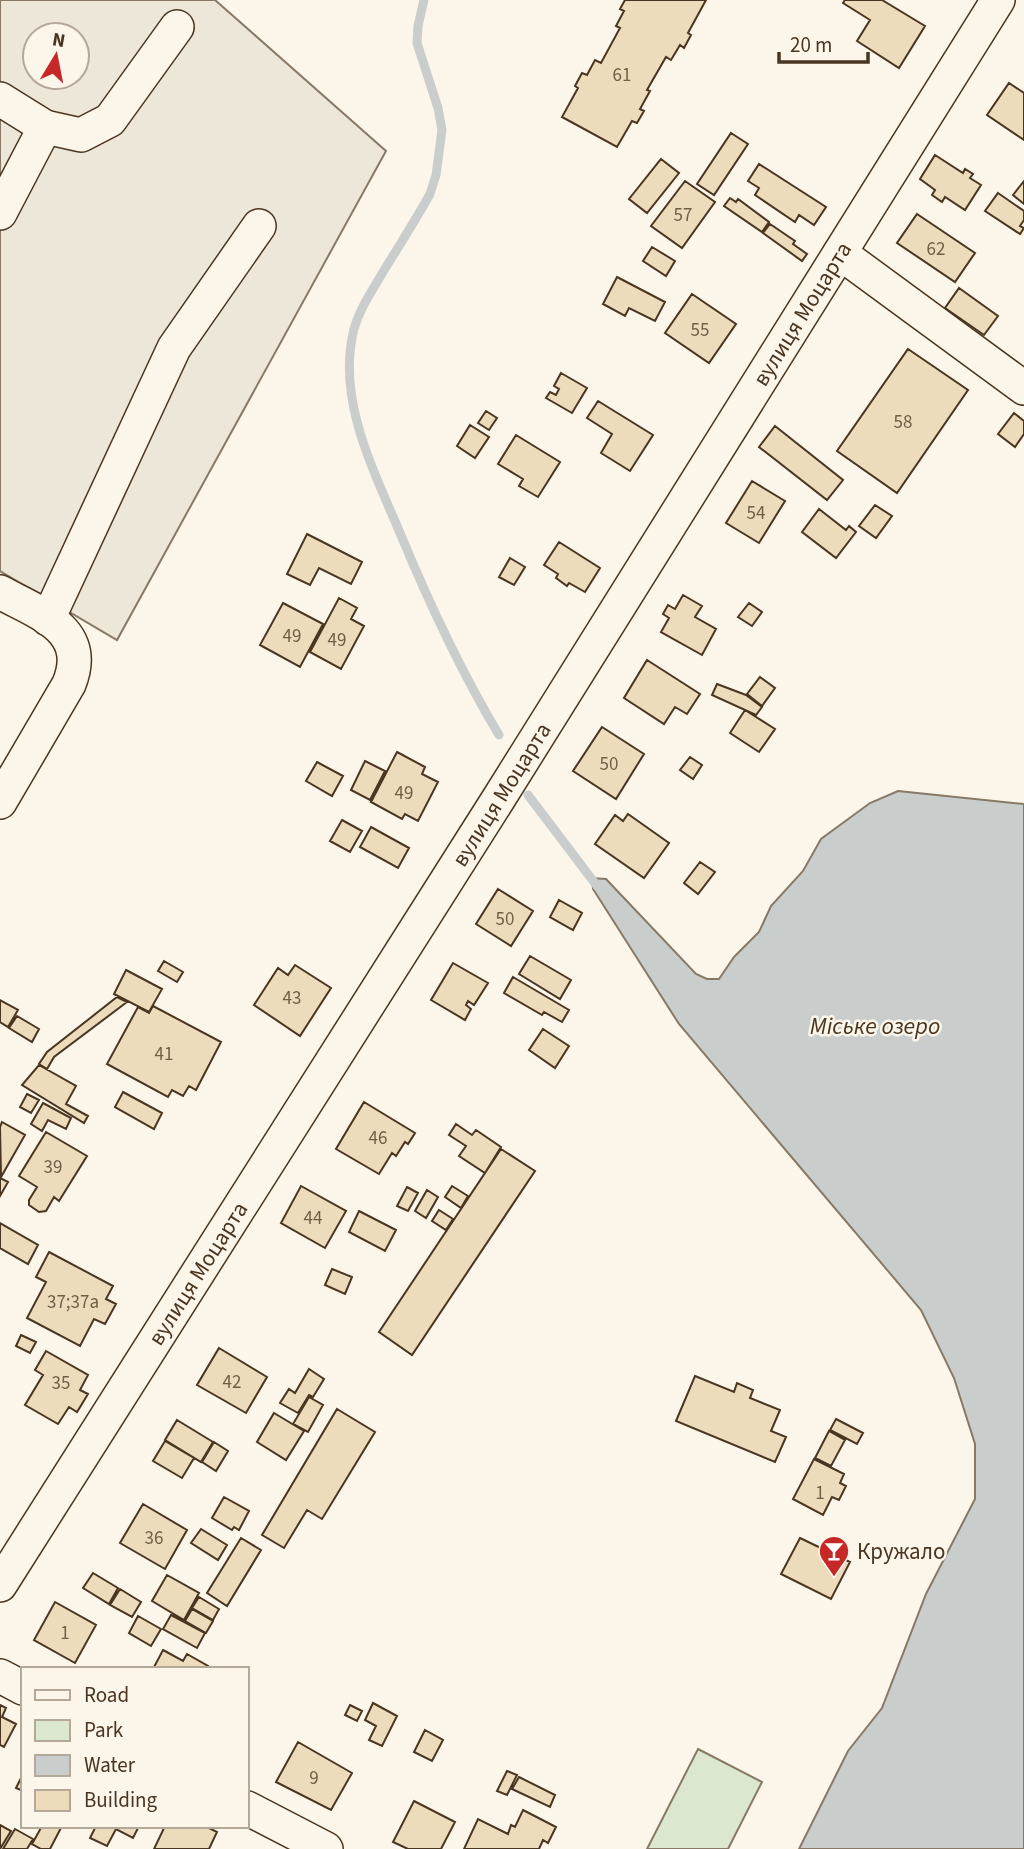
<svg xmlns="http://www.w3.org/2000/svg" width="1024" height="1849" font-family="'Source Sans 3',sans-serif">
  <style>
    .green { fill: #dce7d0; stroke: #887966; stroke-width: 2 }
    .parking { fill: #ede7d9; stroke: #887966; stroke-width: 2; fill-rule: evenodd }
    .water { fill: #c9cecd; stroke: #887966; stroke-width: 2 }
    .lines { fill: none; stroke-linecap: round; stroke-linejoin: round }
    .stream { stroke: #c9cecd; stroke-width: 9 }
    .building { fill: #ecdcbc; stroke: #4a3520; stroke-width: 2 }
    .minor-casing { stroke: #4a3520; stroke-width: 36 }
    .minor { stroke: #fbf6e9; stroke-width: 33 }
    .labels { text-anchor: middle; stroke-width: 5; stroke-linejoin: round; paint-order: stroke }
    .number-label { font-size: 19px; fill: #725f47 }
    .street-label { font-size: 23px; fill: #4a3520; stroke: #fbf6e9 }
    .poi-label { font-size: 23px; fill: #4a3520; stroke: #fbf6e9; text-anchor: start }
    .water-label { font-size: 24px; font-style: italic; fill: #4a3520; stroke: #fbf6e9 }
  </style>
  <rect width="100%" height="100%" fill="#fbf6e9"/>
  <path class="green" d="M698 1749 762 1782 728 1849H647Z"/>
  <path class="parking" d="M0 0H215L386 151 117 640 0 571ZM35 35H77V77H35Z"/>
  <path class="water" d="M898 791 1024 804V1849H799L848 1751 882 1708 926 1594 975 1499V1444L954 1378 921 1310 679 1024 593 889 592 878 606 879 696 974 707 979H719L734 957 759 932 771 906 803 871 821 839 870 803Z"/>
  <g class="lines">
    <path class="stream" d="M424 0 418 26 417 43 438 108 442 130 436 175 430 194C415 221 399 246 383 272 372 291 360 308 354 329 336 399 374 471 400 533 429 603 460 670 499 735
      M528 795 597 886"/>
  </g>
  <path class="building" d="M625 0H706L688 33 691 35 684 48 680 45 671 60 666 57 647 90 650 91 640 109 644 111 637 123 632 121 617 147 562 117 578 88 575 86 582 73 587 75 595 60 601 63 620 28 616 26 624 11 620 9Z
    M845 0H882L925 26 899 68 857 41 870 20 843 3Z
    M1009 83 1024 93V140L987 115Z
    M731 133 748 144 714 195 697 184Z
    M935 155 963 173 965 169 973 174 970 178 981 185 965 210 945 197 942 202 932 195 935 190 920 179Z
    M661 159 679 173 647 213 629 199Z
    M759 164 826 207 814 225 799 215 795 222 755 195 759 188 748 181Z
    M685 181 715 202 682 248 651 226Z
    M1024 181V204L1013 195Z
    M998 193 1024 211V220L1020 226 1024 228 1020 234 985 211Z
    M730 198 736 202 738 199 769 222 762 232 724 206Z
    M917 214 975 253 955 282 897 243Z
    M770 224 795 241 793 244 807 254 802 261 763 233Z
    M652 247 675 261 666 276 643 261Z
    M617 277 665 302 655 321 629 308 625 316 603 304Z
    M959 288 998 316 984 335 945 308Z
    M692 294 736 324 709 363 665 333Z
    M908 349 968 390 897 493 837 451Z
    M561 373 587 388 572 413 546 398 550 392 556 395 559 389 554 386Z
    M598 401 653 435 630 471 601 453 612 434 587 418Z
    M486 411 497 418 489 430 478 423Z
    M1014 413 1024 421V434L1015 447 998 434Z
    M470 425 489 437 475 458 457 446Z
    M775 426 843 480 827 500 759 447Z
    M516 435 560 462 538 497 519 486 523 479 498 464Z
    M752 481 785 501 759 543 726 523Z
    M875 505 892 516 876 538 859 526Z
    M819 509 846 530 849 526 856 532 836 558 802 532Z
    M307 534 362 562 351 584 319 568 310 585 287 574Z
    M559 542 600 568 585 592 569 583 567 586 556 578 558 574 544 565Z
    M510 558 525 567 514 585 499 577Z
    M683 595 702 606 695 617 716 629 702 655 661 632 669 618 663 614 668 605 675 609Z
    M339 598 357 608 351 619 364 626 341 669 310 652Z
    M283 603 323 624 300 667 260 645Z
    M749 603 762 612 752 626 738 617Z
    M647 660 700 694 687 714 675 707 664 724 624 698Z
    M760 677 775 688 762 706 747 694Z
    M717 684 746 695 762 707 756 715 712 695Z
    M745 710 775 729 759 752 730 733Z
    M602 727 644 754 616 799 573 771Z
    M397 752 425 767 422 774 438 782 418 821 405 814 402 819 371 802Z
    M690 757 702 765 693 779 680 770Z
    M365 761 385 771 370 800 351 790Z
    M317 762 343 776 332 796 306 781Z
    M628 814 669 843 644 878 595 844 615 815 623 821Z
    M342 820 362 831 350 852 330 841Z
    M371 827 409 848 398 868 360 847Z
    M700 862 715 872 698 894 684 883Z
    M498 889 533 911 511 946 476 924Z
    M559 900 582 913 573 930 550 917Z
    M530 956 571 980 560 999 519 974Z
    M164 961 183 972 177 982 158 971Z
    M453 963 488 983 474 1005 468 1001 466 1005 471 1009 465 1020 431 1000Z
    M295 965 331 988 300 1036 254 1005 278 968 288 975Z
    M126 970 162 989 149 1012 114 994Z
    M513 977 569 1010 562 1022 544 1012 542 1015 504 993Z
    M117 997 127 1002 54 1057 47 1069 39 1064 47 1052Z
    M0 1000 18 1010 8 1027 0 1022Z
    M153 1006 221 1042 196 1090 189 1086 183 1096 172 1090 168 1097 107 1064 138 1007 149 1013Z
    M17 1016 39 1029 32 1042 9 1028Z
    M543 1029 569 1046 555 1068 529 1050Z
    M39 1065 76 1086 66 1104 88 1116 84 1123 22 1085Z
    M123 1092 162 1113 154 1129 115 1107Z
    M27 1094 39 1100 31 1113 20 1107Z
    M364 1102 415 1133 408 1144 405 1142 396 1156 392 1153 379 1174 336 1149Z
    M43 1103 71 1118 66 1129 48 1120 42 1131 31 1124Z
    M2 1122 25 1135 1 1177 0 1127Z
    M456 1124 472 1135 476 1130 501 1147 485 1173 459 1156 466 1146 449 1135Z
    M46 1132 87 1156 59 1201 54 1197 46 1211 39 1212 29 1205V1200L37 1187 19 1176Z
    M501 1149 535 1171 412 1355 379 1332Z
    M0 1178 8 1182 0 1196Z
    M301 1186 346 1211 325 1248 281 1223Z
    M452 1186 468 1196 461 1208 445 1197Z
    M407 1187 418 1193 408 1211 397 1206Z
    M427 1190 438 1197 426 1218 415 1211Z
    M439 1210 453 1219 446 1230 432 1221Z
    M359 1211 396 1230 385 1251 349 1232Z
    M0 1223 38 1245 28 1264 0 1248Z
    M49 1252 113 1286 106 1299 116 1304 105 1324 94 1319 80 1346 27 1318 46 1282 36 1277Z
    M332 1269 352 1277 345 1294 325 1285Z
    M21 1335 36 1342 30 1353 16 1346Z
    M219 1348 267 1377 246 1413 197 1385Z
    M46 1351 88 1375 80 1390 88 1394 77 1412 69 1407 58 1424 25 1405 43 1375 35 1370Z
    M309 1369 324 1379 313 1397 309 1395 298 1413 280 1403 289 1389 295 1393Z
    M695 1376 734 1392 737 1383 753 1390 750 1398 780 1410 771 1431 786 1437 775 1462 676 1421Z
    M309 1397 323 1405 308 1432 293 1424Z
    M337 1409 375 1432 322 1519 307 1510 284 1548 262 1535Z
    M274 1413 304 1431 286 1460 257 1442Z
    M836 1419 863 1433 857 1444 830 1430Z
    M177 1420 213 1442 201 1462 165 1440Z
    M829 1431 845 1440 831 1466 815 1458Z
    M165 1441 194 1458 182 1478 153 1461Z
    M214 1442 228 1451 216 1471 202 1462Z
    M814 1459 844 1474 840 1483 846 1486 839 1500 832 1497 823 1515 793 1499Z
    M224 1497 249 1511 239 1530 234 1527 232 1530 212 1518Z
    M143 1504 187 1530 165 1569 120 1543Z
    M201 1529 227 1545 218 1560 191 1543Z
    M241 1538 261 1550 227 1606 207 1593Z
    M800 1538 850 1562 831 1599 781 1574Z
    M93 1573 118 1588 109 1604 83 1588Z
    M167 1575 199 1593 184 1620 152 1601Z
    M120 1589 141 1602 132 1617 110 1605Z
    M199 1597 219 1609 213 1620 192 1608Z
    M55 1602 96 1625 75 1663 34 1640Z
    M192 1609 213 1621 206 1633 185 1621Z
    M171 1615 205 1633 197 1648 163 1629Z
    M138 1616 161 1629 151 1646 129 1633Z
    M163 1650 183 1661 187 1654 208 1666 207 1669H153Z
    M373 1703 397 1716 382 1746 369 1740 376 1726 365 1720Z
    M0 1705 6 1708 2 1717 16 1724 4 1747 0 1745Z
    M350 1705 362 1711 357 1721 345 1715Z
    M425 1730 443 1740 432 1761 414 1752Z
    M298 1742 352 1773 331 1810 276 1782Z
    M507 1771 517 1775 507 1795 497 1791Z
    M519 1777 555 1795 550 1807 512 1789Z
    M21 1778 23 1779V1791L16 1788Z
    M414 1801 455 1822 441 1849H408L393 1842Z
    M523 1810 556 1827 548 1843 543 1840 539 1849H464L478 1819 508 1834 511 1825 515 1827Z
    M0 1825 11 1831 0 1849Z
    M42 1826H62L50 1849H41L32 1844Z
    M96 1826H139L133 1838 116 1829 107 1846 90 1838Z
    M165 1826H205L217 1832 209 1849H154Z
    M15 1829 33 1839 27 1849H3Z"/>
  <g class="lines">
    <g class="minor-casing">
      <g id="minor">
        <path d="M0 99 45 127 0 213"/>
        <path d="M45 127 81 135 110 120 177 27"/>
        <path d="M840 253 1024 388"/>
        <path d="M0 592C38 613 91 629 69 684L0 802"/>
        <path d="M48 619 174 348 259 226"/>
        <path id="s1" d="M0 1585 499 798 998 0"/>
        <path d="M0 1676 23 1688"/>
        <path d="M247 1808 326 1849"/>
      </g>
    </g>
    <use href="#minor" class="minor"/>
  </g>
  <defs>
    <g id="bar-pin" transform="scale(1.575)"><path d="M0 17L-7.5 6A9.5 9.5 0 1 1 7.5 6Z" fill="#c62828" stroke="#fbf6e9"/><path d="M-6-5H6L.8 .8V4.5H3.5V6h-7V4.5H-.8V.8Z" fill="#fff"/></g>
  </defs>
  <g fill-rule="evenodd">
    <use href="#bar-pin" x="834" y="1551"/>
  </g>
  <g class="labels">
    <g class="number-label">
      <text x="622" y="81">61</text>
      <text x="683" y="221">57</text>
      <text x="936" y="255">62</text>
      <text x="700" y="336">55</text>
      <text x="903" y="428">58</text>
      <text x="756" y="519">54</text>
      <text x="292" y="642">49</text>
      <text x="337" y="646">49</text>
      <text x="609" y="770">50</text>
      <text x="404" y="799">49</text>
      <text x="505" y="925">50</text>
      <text x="292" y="1004">43</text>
      <text x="164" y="1060">41</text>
      <text x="378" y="1144">46</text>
      <text x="53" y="1173">39</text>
      <text x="313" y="1224">44</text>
      <text x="73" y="1308">37;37а</text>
      <text x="232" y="1388">42</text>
      <text x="61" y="1389">35</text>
      <text x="820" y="1499">1</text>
      <text x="154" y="1544">36</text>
      <text x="65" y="1639">1</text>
      <text x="314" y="1784">9</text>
    </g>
    <g class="street-label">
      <text dy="8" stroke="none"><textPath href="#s1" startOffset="1503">вулиця Моцарта</textPath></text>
      <text dy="8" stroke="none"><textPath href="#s1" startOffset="936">вулиця Моцарта</textPath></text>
      <text dy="8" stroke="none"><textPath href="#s1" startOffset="369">вулиця Моцарта</textPath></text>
    </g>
    <g class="poi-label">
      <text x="857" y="1559">Кружало</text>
    </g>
    <g class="water-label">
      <text x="875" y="1034">Міське озеро</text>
    </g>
  </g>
  <rect x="21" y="1667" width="228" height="161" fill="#fbf6e9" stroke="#b4a999" stroke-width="2"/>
  <rect x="35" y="1690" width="35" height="10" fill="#fbf6e9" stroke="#b4a999" stroke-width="2"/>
  <text x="84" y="1702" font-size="21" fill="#4a3520">Road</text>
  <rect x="35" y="1720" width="35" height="21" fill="#dce7d0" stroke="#b4a999" stroke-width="2"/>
  <text x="84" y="1737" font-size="21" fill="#4a3520">Park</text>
  <rect x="35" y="1755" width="35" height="21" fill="#c9cecd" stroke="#b4a999" stroke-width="2"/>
  <text x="84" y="1772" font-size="21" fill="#4a3520">Water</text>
  <rect x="35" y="1790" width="35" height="21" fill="#ecdcbc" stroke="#b4a999" stroke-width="2"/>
  <text x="84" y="1807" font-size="21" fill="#4a3520">Building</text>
  <g transform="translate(56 56) rotate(10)"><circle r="33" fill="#fbf6e9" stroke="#b4a999" stroke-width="2"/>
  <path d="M0-5L12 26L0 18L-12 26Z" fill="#c62828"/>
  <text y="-10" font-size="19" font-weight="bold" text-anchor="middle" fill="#4a3520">N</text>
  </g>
  <path d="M779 52v10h89v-10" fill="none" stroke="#4a3520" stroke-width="3.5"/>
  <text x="790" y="52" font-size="21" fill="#4a3520" stroke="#fbf6e9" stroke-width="5" paint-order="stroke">20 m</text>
</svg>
